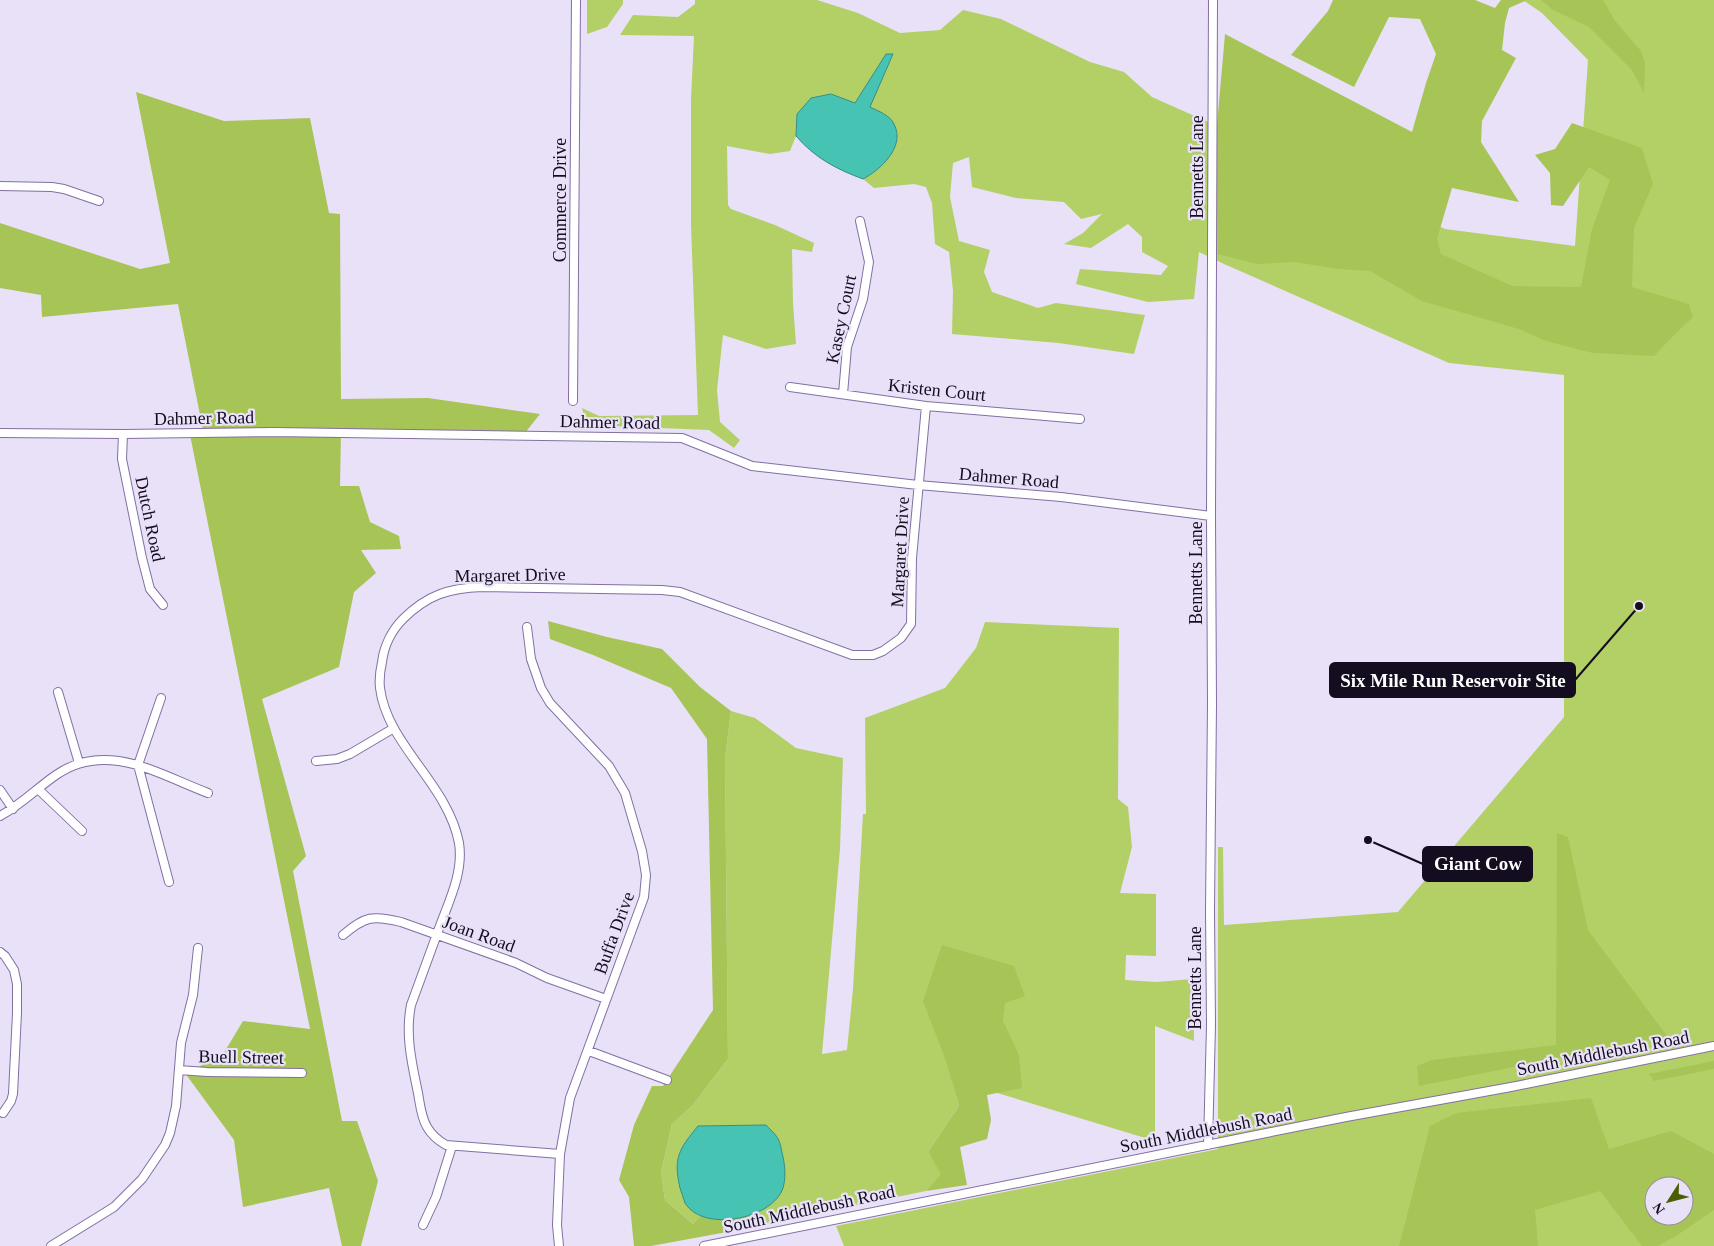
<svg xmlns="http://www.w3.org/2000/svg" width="1714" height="1246" font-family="Georgia,serif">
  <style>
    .green { fill: #b3d067; fill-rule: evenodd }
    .forest { fill: #a7c457; fill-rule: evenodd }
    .water { fill: #46c3b2; stroke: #378c86 }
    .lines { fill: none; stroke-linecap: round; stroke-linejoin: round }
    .minor-casing { stroke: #836fa2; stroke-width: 10 }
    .minor { stroke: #fff; stroke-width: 8 }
    .labels { text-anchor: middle; stroke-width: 4.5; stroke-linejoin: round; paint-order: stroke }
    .street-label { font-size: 18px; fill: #140c1f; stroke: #e9e1f8 }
    .leader { fill: none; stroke: #140c1f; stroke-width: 2 }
    .callout-dot { fill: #140c1f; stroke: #e9e1f8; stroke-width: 2 }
    .callout { fill: #140c1f; stroke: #140c1f; stroke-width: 2 }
    .callout-label { font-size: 19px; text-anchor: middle; font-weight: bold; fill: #fff }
  </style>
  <rect width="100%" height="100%" fill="#e9e1f8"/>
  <path class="green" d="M587 0H623V4L607 27 587 34Z
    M695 0H817L858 13 900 33 940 30 963 10 1001 19 1090 62 1124 72 1152 97 1208 122 1222 131 1445 229 1575 246 1588 60 1542 13 1523 0H1714V1246H844L836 1226 1218 1149V847H1223L1224 925 1398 912 1564 717V375L1449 363 1224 264 1199 252 1194 299 1148 302 1076 284 1080 269 1161 275 1168 266 1142 252V237L1128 224 1091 248 1064 244 1083 233 1102 214 1081 219 1064 202 1016 198 972 187 969 157 953 163 950 197 959 241 990 250 984 272 992 292 1038 308 1056 303 1145 315 1134 354 1059 343 952 334 953 291 949 252 935 244 932 203 926 187 914 184 874 188 863 179 870 175 897 140C893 117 889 117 869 107L893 55 855 103 831 94 811 98 797 114 796 136 790 151 770 154 727 146 728 205 731 209 775 225 814 243 812 252 792 249 793 303 796 344 766 349 723 335 717 390 720 422 740 440 734 448 709 430 586 425 582 408 599 416 698 415 691 226V99L694 36 620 35 633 15 678 17 695 4ZM1654 1186H1684V1216H1654Z
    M985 622 1119 628 1118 799 1128 807 1132 847 1120 893 1156 894V956L1126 955 1125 980 1156 982 1193 979 1194 1041 1155 1026V1141L961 1082 952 1081 959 1106 928 1152 942 1174 926 1191 727 1232 736 1218 748 1216 766 1125 698 1126 692 1210 701 1215 693 1224 665 1200 661 1172 672 1124 692 1106 728 1059 725 759 731 711 755 718 796 748 843 758 840 849 822 1054 847 1050 853 989 863 814H866L865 718 945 688 976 648Z"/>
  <path class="forest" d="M1333 0H1475L1495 8 1501 0H1527L1509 8 1505 23 1502 50 1516 58 1482 121 1481 142 1519 202 1452 188 1437 239 1441 254 1512 286 1581 287 1592 229 1610 180 1589 167 1563 206 1551 205 1550 173 1535 155 1555 149 1572 123 1642 148 1653 184 1634 228 1632 287 1689 304 1693 317 1674 335 1654 356 1593 353 1546 341 1519 329 1422 301 1370 271 1338 269 1295 262 1257 264 1218 254 1216 136 1225 34 1412 132 1426 83 1436 54 1420 19 1389 17 1354 87 1291 55 1328 11Z
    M1541 0H1603L1615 21 1641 51 1645 63 1644 93 1632 70 1589 27 1553 10Z
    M136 92 224 121 310 118 329 213 340 214 341 399 428 398 540 414 525 433 341 431 340 486H359L370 522 399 536 401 549 361 550 376 573 354 592 339 667 262 699 306 856 293 871 342 1121H357L378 1181 361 1246H342L329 1188 243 1207 234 1140 185 1073 222 1056 243 1021 310 1029 189 430H203L178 304 42 317 41 295 0 288V223L140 269 170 263Z
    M548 621 607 637 662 649 700 687 731 711 725 759 728 1059 692 1106 672 1124 661 1172 665 1200 693 1224 701 1215C713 1219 723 1220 736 1218L727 1232 651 1246H634L629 1197 619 1180 634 1125 652 1086H663L713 1010 707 739 671 688 593 655 550 639Z
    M1557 833 1568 837 1588 930 1667 1036 1419 1086 1417 1066 1432 1060 1556 1045Z
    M942 945 1014 966 1025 996 1005 1003 1003 1021 1019 1055 1022 1088 987 1095 991 1120 987 1139 960 1147 967 1185 926 1191 941 1174 928 1152 959 1106 946 1061 923 1001Z
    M1714 1061V1069L1654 1081 1649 1074Z
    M1591 1098 1609 1149 1671 1131 1714 1154V1210L1679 1234 1658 1246H1642L1600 1191 1535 1210 1538 1246H1399L1430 1126 1456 1113ZM1654 1186H1684V1216H1654Z"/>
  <path class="water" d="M886 54H893L870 107C878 111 890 115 894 124 906 147 880 170 863 179 836 169 815 158 796 136L797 114 811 98 831 94 855 103Z
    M766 1125C780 1139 779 1138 783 1157 785 1166 786 1178 783 1188 773 1219 703 1233 685 1203 683 1198 682 1193 680 1188 673 1158 679 1149 698 1126Z"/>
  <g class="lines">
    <g class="minor-casing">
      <path id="minor" d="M0 186 52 187 64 189 99 201
        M790 387 926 406 1080 419
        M843 394 847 347 863 299 869 262 860 221
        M573 401 576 0
        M0 433 123 434 274 432 682 438 752 466 918 485 1061 497 1211 516
        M123 434 122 459 142 558 150 589 163 605
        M527 627 531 659 541 688 550 703 609 766 625 793 642 851 646 875 644 897 570 1098 560 1154 557 1225 559 1246
        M58 692 79 763
        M161 698 138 765 169 882
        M316 761 337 759 350 754 394 728
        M38 789 82 831
        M0 790 13 809
        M0 816C21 805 37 788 56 775 106 740 158 774 208 793
        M343 935C365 916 373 915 401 922L516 963 547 978 606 999
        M0 952 5 956 14 970 17 984V1013L13 1094 11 1101 3 1113
        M589 1051 667 1080
        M179 1070 207 1072 302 1073
        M1208 1145 1211 1025 1210 910 1212 704 1211 516 1213 0
        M560 1154 446 1145C439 1141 431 1134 427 1127 421 1117 420 1104 418 1093 412 1064 405 1035 411 1005 420 981 428 958 437 934 447 905 464 874 459 843 448 784 387 745 380 688 379 679 380 671 382 662 384 646 392 630 403 619 427 595 449 588 482 587L662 590 680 592 852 655H873L883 651 901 638 911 624 912 558 926 406
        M423 1225 436 1197 452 1146
        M51 1246 114 1207 142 1179 165 1145 170 1133 176 1106 181 1043 193 995 198 948
        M704 1246 1346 1117 1511 1087 1714 1046"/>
    </g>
    <use href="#minor" class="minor"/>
  </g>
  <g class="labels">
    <g class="street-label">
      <text transform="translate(1197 167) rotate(-90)" y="6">Bennetts Lane</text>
      <text transform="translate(560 200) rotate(-90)" y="6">Commerce Drive</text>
      <text transform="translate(841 319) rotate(-78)" y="6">Kasey Court</text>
      <text transform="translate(937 390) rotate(6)" y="6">Kristen Court</text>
      <text transform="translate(204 418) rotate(-1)" y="6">Dahmer Road</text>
      <text transform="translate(610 422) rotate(1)" y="6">Dahmer Road</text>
      <text transform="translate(1009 478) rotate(5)" y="6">Dahmer Road</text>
      <text transform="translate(150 519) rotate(78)" y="6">Dutch Road</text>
      <text transform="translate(900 552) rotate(-87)" y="6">Margaret Drive</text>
      <text transform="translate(1196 573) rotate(-90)" y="6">Bennetts Lane</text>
      <text transform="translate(510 575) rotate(-1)" y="6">Margaret Drive</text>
      <text transform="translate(614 933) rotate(-70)" y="6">Buffa Drive</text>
      <text transform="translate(479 934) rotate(20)" y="6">Joan Road</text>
      <text transform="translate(1195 978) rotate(-90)" y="6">Bennetts Lane</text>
      <text transform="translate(1603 1053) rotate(-11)" y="6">South Middlebush Road</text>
      <text transform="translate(241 1057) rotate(1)" y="6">Buell Street</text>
      <text transform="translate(1206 1130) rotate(-11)" y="6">South Middlebush Road</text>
      <text transform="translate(809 1209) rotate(-12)" y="6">South Middlebush Road</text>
    </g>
  </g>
  <path class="leader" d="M1639 606L1575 680M1368 840L1423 864"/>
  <g class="callout-dot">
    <circle cx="1639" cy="606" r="5"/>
    <circle cx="1368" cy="840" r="5"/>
  </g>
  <g class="callout">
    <rect x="1330" y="663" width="245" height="34" rx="5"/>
    <rect x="1423" y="847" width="109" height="34" rx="5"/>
  </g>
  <g class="callout-label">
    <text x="1453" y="687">Six Mile Run Reservoir Site</text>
    <text x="1478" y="870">Giant Cow</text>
  </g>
  <g transform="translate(1669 1201) rotate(234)"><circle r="24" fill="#e9e1f8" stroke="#948ca1"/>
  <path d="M0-4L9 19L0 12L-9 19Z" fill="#4c5e04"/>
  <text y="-8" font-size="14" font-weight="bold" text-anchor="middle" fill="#140c1f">N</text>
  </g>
</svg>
